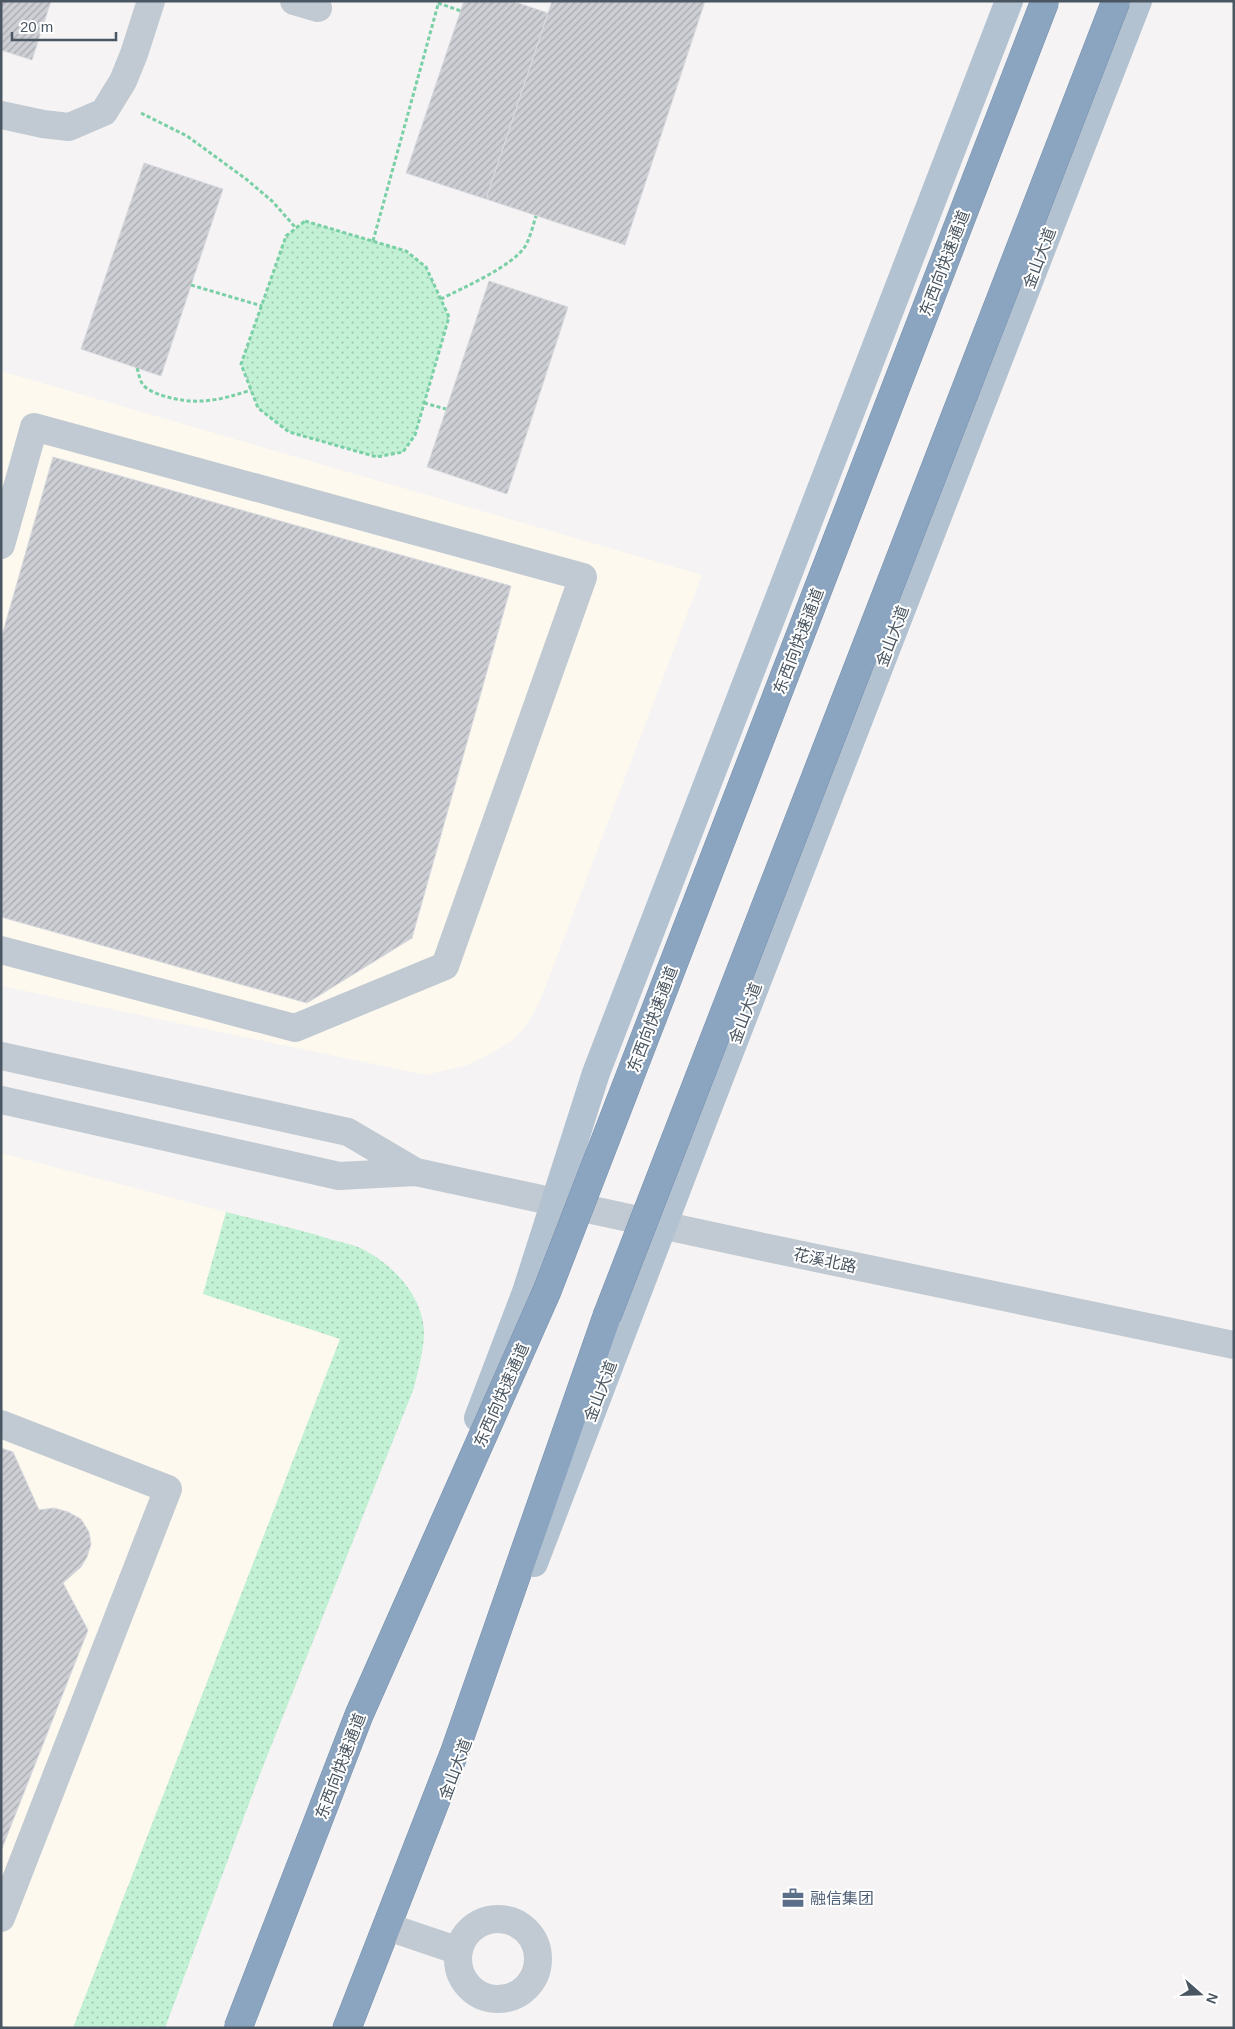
<svg xmlns="http://www.w3.org/2000/svg" width="1235" height="2029" font-family="Arial,'Noto Sans SC',sans-serif">
  <style>
    .commercial { fill: #fdf9ef }
    .grass { fill: url(#grass-dots) }
    .building { fill: url(#building-hatch); stroke: #d7d9de }
    .lines { fill: none; stroke-linecap: round; stroke-linejoin: round }
    .highway-casing { stroke: #7690ad; stroke-width: 29 }
    .path { stroke: #7ad0a6; stroke-width: 3; stroke-dasharray: 4 2.5; stroke-linecap: butt }
    .minor { stroke: #c1cad2; stroke-width: 28 }
    .major { stroke: #b3c2d1; stroke-width: 28 }
    .highway { stroke: #8ba5c1; stroke-width: 28 }
    .highway-bridge-casing { stroke: #7690ad; stroke-width: 29; stroke-linecap: butt }
    .highway-bridge { stroke: #8ba5c1; stroke-width: 28 }
    .labels { text-anchor: middle; stroke-width: 4; stroke-linejoin: round; paint-order: stroke }
    .street-label { font-size: 16px; fill: #4a5661; stroke: #fff }
    .service-label { font-size: 16px; fill: #4e5e75; stroke: #fff; text-anchor: start }
  </style>
  <defs>
    <pattern id="grass-dots" width="8" height="8" patternUnits="userSpaceOnUse" patternTransform="scale(1.25)"><rect width="8" height="8" fill="#c3f1d5"/><path d="M2 2h.1M6 6h.1" fill="none" stroke="#a0c6b0" stroke-width="1.8" stroke-linecap="round"/></pattern>
    <pattern id="building-hatch" width="6" height="6" patternUnits="userSpaceOnUse" patternTransform="scale(1.25)"><rect width="6" height="6" fill="#cdcfd5"/><path d="M-1 1l2-2M0 6l6-6M5 7l2-2" fill="none" stroke="#a8abb0"/></pattern>
  </defs>
  <rect width="100%" height="100%" fill="#f5f3f3"/>
  <path class="commercial" d="M1 371 702 575 540 1001 528 1023 514 1039 492 1053 467 1065 426 1075 1 986Z
    M1 1153 226 1212 203 1294 340 1339 73 2028H11L1 2024Z"/>
  <path class="grass" d="M305 221 406 251 426 267 449 317 415 435 403 452 377 457 289 432 258 408 241 364 286 236Z
    M226 1212C262 1221 298 1229 333 1240 344 1243 357 1245 366 1251 394 1266 423 1297 424 1331 424 1351 418 1369 414 1388L260 1774 165 2028H73L340 1339 203 1294Z"/>
  <path class="building" d="M1 1H51L32 60 1 50Z
    M464 1H512L548 13 486 199 406 173Z
    M552 1H705L625 245 486 199Z
    M144 163 223 189 161 376 81 349Z
    M489 281 568 307 507 494 427 467Z
    M53 457 511 586 412 938 307 1003 1 917V639Z
    M1 1448 13 1452 39 1510 54 1508 68 1512 81 1519 89 1532 91 1544 87 1557 81 1567 63 1583 88 1630 1 1851Z"/>
  <g class="lines">
    <g class="highway-casing">
      <path id="highway" d="M347 2028 455 1751 607 1316"/>
    </g>
    <path class="path" d="M438 3 461 11
      M141 113 187 136 246 179 272 201 296 228
      M305 221 406 251 426 267 449 317 415 435 403 452 377 457 289 432 258 408 241 364 286 236Z
      M373 241 439 1
      M191 285 262 306
      M441 299C462 288 514 266 526 245 530 237 533 226 536 216
      M137 368C139 373 139 379 142 383 145 389 155 393 161 395 194 406 218 401 251 390
      M424 403 446 409"/>
    <path class="minor" d="M294 1 318 8
      M1 115 43 124 69 127 104 112 123 81 134 54 151 1
      M1 545 34 427 583 577 445 966 295 1028 1 950
      M1 1056 348 1132 416 1172
      M1 1100 339 1176 416 1172 768 1248 1234 1345
      M1 1424 168 1489 1 1918
      M458 1959a40 40 0 1 1 80 0a40 40 0 1 1-80 0Z
      M394 1929 459 1951"/>
    <path class="major" d="M478 1418 526 1292 596 1073 1009 1
      M534 1563 708 1108 1138 1"/>
    <use href="#highway" class="highway"/>
    <g class="highway-bridge-casing">
      <path id="highway-bridge" d="M607 1316 1116 1
        M238 2028 359 1715 547 1291 1045 1"/>
    </g>
    <use href="#highway-bridge" class="highway-bridge"/>
  </g>
  <defs>
    <g id="office-bare" transform="scale(1.725)"><path d="M-6-3h4V-5.5h4V-3h4V5H-6ZM-1-4.5V-3h2v-1.5ZM-6 0V1H6V0Z" fill="#5c6f8a" stroke="#fff" stroke-width="2.5" paint-order="stroke"/></g>
  </defs>
  <g fill-rule="evenodd">
    <use href="#office-bare" x="793" y="1898"/>
  </g>
  <g class="labels">
    <g class="street-label">
      <text transform="translate(1039 258) rotate(-69)" y="6">金山大道</text>
      <text transform="translate(944 263) rotate(-69)" y="6">东西向快速通道</text>
      <text transform="translate(892 636) rotate(-69)" y="6">金山大道</text>
      <text transform="translate(798 641) rotate(-69)" y="6">东西向快速通道</text>
      <text transform="translate(745 1013) rotate(-69)" y="6">金山大道</text>
      <text transform="translate(652 1019) rotate(-69)" y="6">东西向快速通道</text>
      <text transform="translate(825 1260) rotate(12)" y="6">花溪北路</text>
      <text transform="translate(600 1391) rotate(-69)" y="6">金山大道</text>
      <text transform="translate(501 1395) rotate(-66)" y="6">东西向快速通道</text>
      <text transform="translate(340 1766) rotate(-69)" y="6">东西向快速通道</text>
      <text transform="translate(455 1769) rotate(-69)" y="6">金山大道</text>
    </g>
    <g class="service-label">
      <text x="810" y="1904">融信集团</text>
    </g>
  </g>
  <rect width="1235" height="2029" fill="none" stroke="#4a5661" stroke-width="5"/>
  <g transform="translate(1200 1994) rotate(110)" stroke="#ffffff" stroke-width="4" paint-order="stroke">
  <path d="M0-4L9 19L0 12L-9 19Z" fill="#4a5661"/>
  <text y="-8" font-size="14" font-weight="bold" text-anchor="middle" fill="#4a5661">N</text>
  </g>
  <path d="M12 32v8h104v-8" fill="none" stroke="#4a5661" stroke-width="2.5"/>
  <text x="20" y="32" font-size="15" fill="#4a5661" stroke="#ffffff" stroke-width="4" paint-order="stroke">20 m</text>
</svg>
